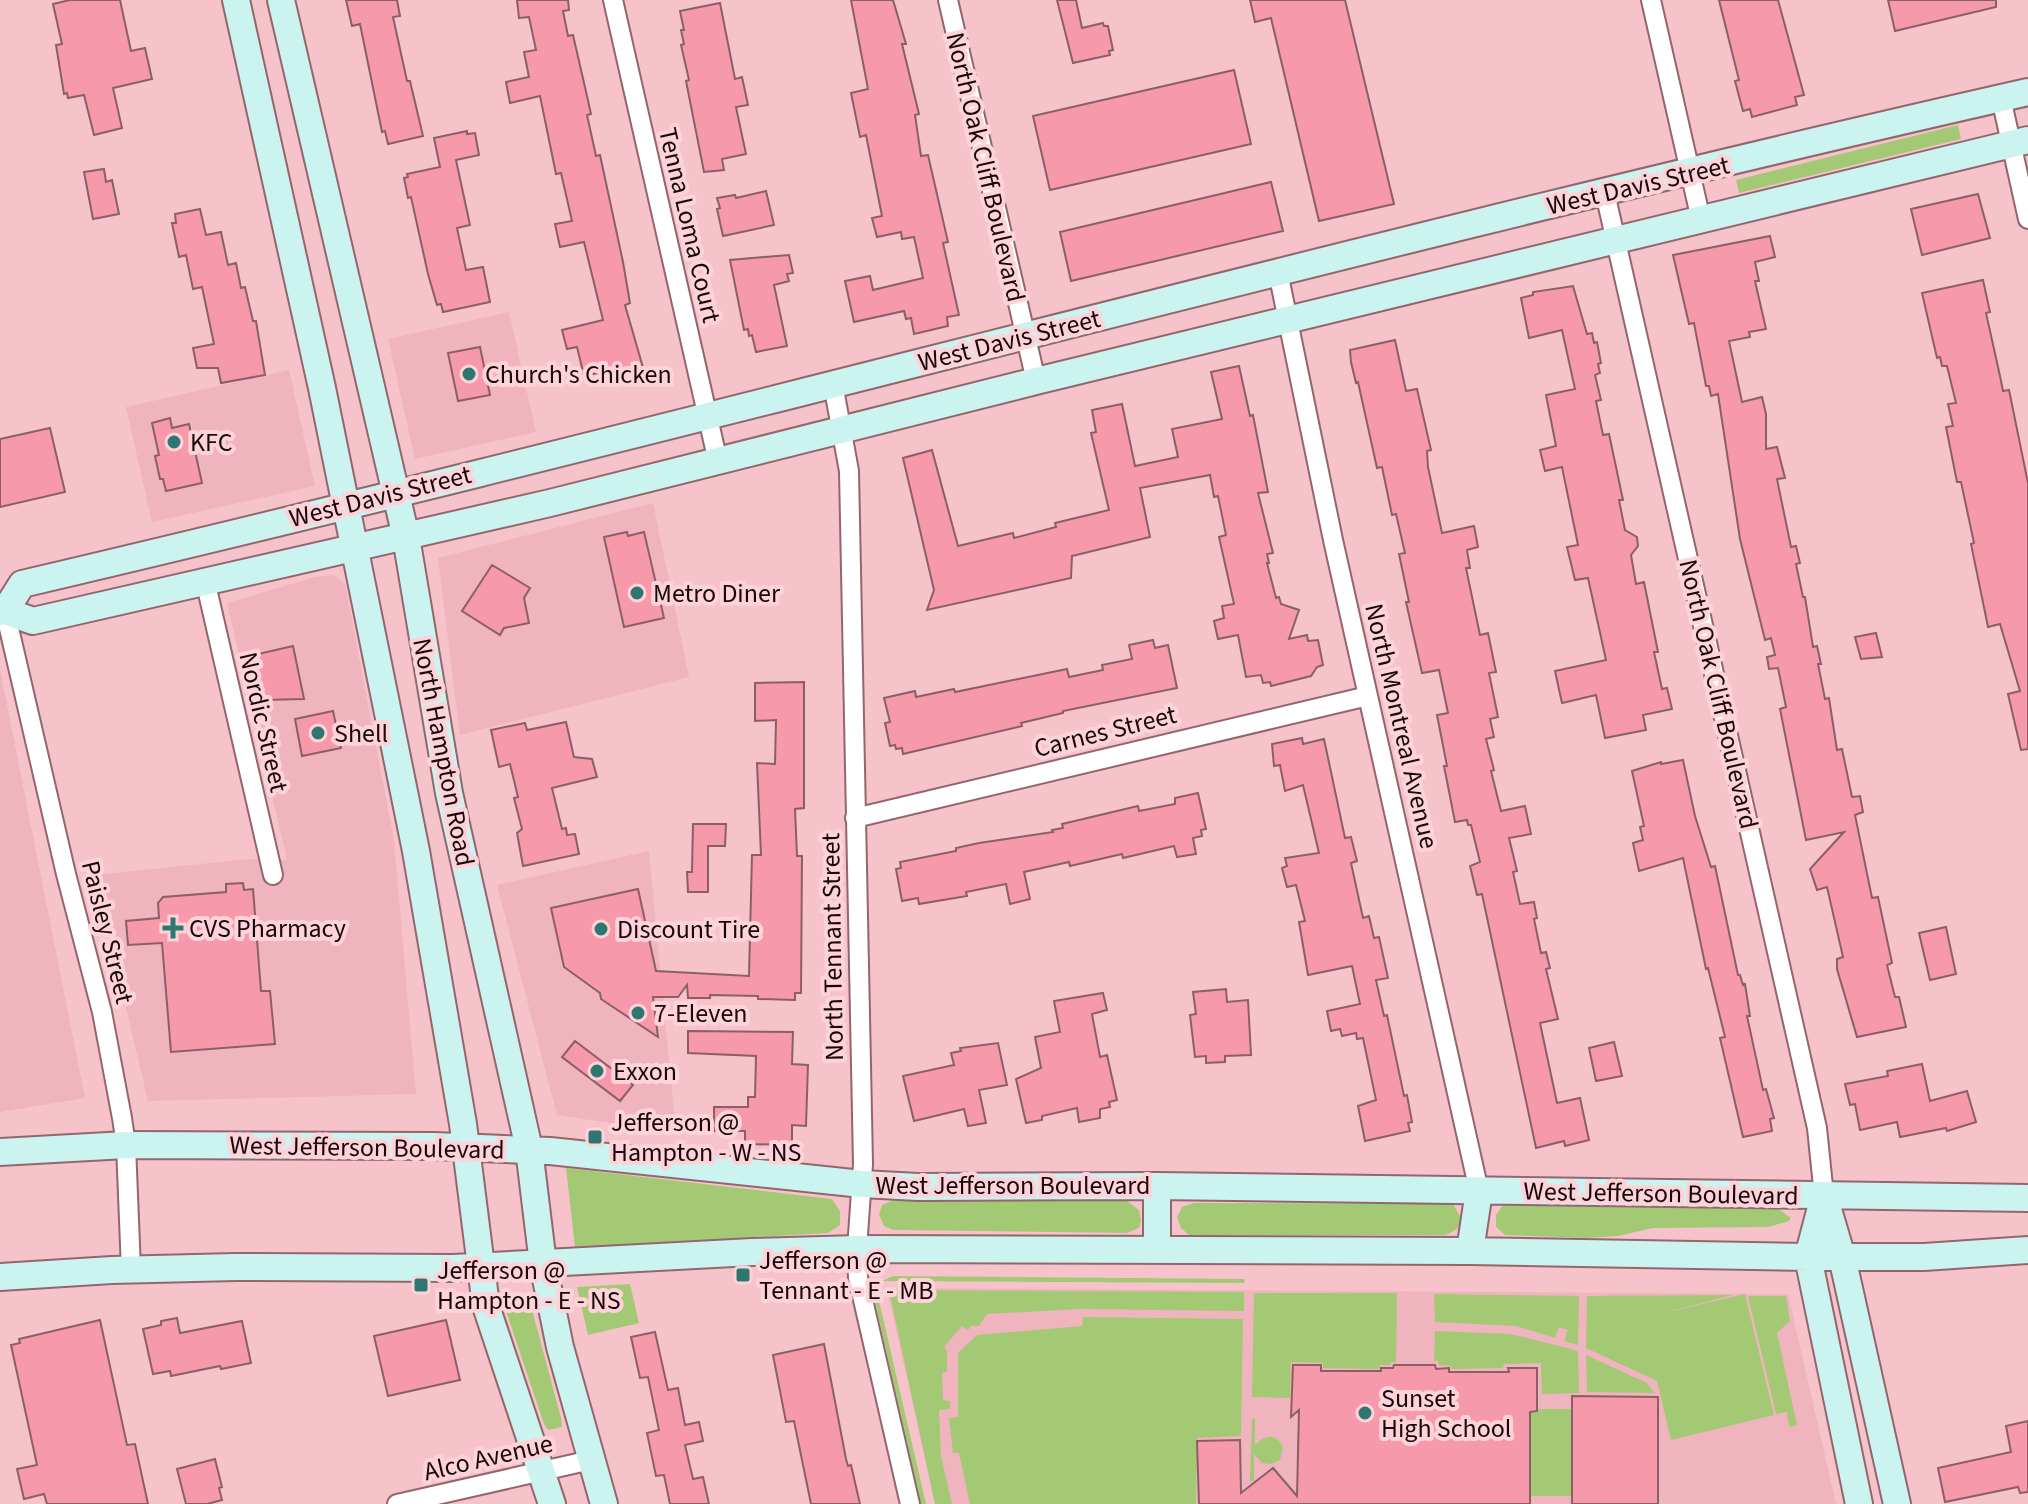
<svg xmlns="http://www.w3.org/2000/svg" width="2028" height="1504" font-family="'Source Sans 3',sans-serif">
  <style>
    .built { fill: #efb4bd }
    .green { fill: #a4c975 }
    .building { fill: #f69aab; stroke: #8c5f67; stroke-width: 2 }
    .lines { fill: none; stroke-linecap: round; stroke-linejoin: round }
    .street-casing { stroke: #93666d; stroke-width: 22 }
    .secondary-casing { stroke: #93666d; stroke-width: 30 }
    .street { stroke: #fff; stroke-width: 18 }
    .secondary { stroke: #cbf4f1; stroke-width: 26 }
    .poi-dot { fill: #2e7771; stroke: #fdd3d9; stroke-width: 3 }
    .labels { text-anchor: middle; stroke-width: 8; stroke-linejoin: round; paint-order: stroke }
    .street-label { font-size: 26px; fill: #18080b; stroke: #fdd3d9 }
    .poi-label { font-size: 26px; fill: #18080b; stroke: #fdd3d9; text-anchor: start }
  </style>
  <rect width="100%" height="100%" fill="#f6c3cb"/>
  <path class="built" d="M509 312 536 432 415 459 388 339Z
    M289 370 315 486 152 522 126 407Z
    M653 503 689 677 460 735 438 558Z
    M333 575 345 584 394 841 416 1094 148 1101 95 875 249 859 287 860 227 603 315 577Z
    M0 670 85 1098 0 1112Z
    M649 851 676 1133 557 1115 497 885Z
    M893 1288 1788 1294 1836 1504H935L888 1294Z"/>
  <path class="green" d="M1958 125 1961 139 1739 193 1736 180Z
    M566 1168 832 1199 840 1211V1225L828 1233 575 1247Z
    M894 1200 1127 1201 1139 1210 1141 1220 1139 1228 1127 1233 893 1230 884 1226 879 1214 882 1205Z
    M1194 1203 1453 1204 1462 1219 1457 1229 1446 1235H1189L1181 1228 1177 1217 1182 1207Z
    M1503 1205 1776 1207 1791 1218 1789 1221 1768 1227 1653 1228 1618 1236 1587 1238 1505 1235 1496 1227V1215Z
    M893 1276 1245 1279 1244 1283 882 1281Z
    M630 1284 639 1323 588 1335 577 1287Z
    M876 1288 926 1504H921L874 1297Z
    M895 1290 1244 1292V1311L1079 1309 987 1314 979 1326H971L968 1330 962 1326 944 1347 947 1351V1372L942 1373 943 1400 950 1401V1409L939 1410 941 1456 952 1504H935L890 1295Z
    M1254 1293H1397L1396 1362H1391L1390 1365H1380V1369L1323 1368V1363L1291 1362 1290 1398 1252 1397Z
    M1434 1294 1579 1296 1578 1345 1564 1341 1568 1330 1559 1327 1555 1338 1516 1326 1435 1322Z
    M1745 1294 1774 1415 1671 1440 1657 1381 1586 1348 1587 1296 1733 1295 1656 1315Z
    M1748 1296H1786L1790 1321 1777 1333 1797 1425 1789 1427 1787 1412 1776 1414Z
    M531 1306 561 1418 562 1427 548 1430 544 1424 505 1308Z
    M1083 1317 1243 1319 1241 1436 1197 1438 1196 1504H970L959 1453H953L949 1418 958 1417V1353L977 1335 1082 1326Z
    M1435 1331 1511 1334 1578 1351 1579 1393 1542 1394 1541 1363 1504 1364 1503 1368 1452 1369 1451 1366 1439 1365 1438 1361H1434Z
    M1586 1355 1647 1383 1655 1393 1587 1392Z
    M1537 1409H1572V1496H1530V1412L1537 1411Z
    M1252 1419H1255V1446C1263 1435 1276 1432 1283 1447L1280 1460 1271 1464 1262 1463 1254 1454V1481H1250Z"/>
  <path class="building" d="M70 0H120L131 51 145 48 152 79 113 88 122 128 94 135 84 95 68 98 67 93 64 94 56 45 62 44 53 4Z
    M346 0H397L400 16 393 17 407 81H410L423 136 388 144 385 131 382 132 360 24 352 26Z
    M517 0H568L569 10 563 11 568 36 573 35 587 96 591 114 587 115 596 156 600 155 623 262 630 303 625 305 644 371 618 377 616 369 584 376 577 347 567 349 562 330 603 320 584 242 560 247 555 224 572 221 561 173 556 174 540 96 510 103 506 82 529 77 524 52 536 50 529 17 519 18Z
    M851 0H893L906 44H902L919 114 915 115 921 156 928 155 948 242 943 243 959 315 947 317 948 326 914 334 911 318 906 319 904 311 854 322 845 281 870 276 873 290 923 278 914 237 902 239 901 232 877 237 872 218 882 216 866 135 860 137 851 93 868 89Z
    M1057 0H1076L1082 28 1103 23 1104 26H1108L1113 50 1109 51 1110 55 1073 63Z
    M1250 0H1345L1394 204 1319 221 1271 18 1255 22Z
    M1719 0H1778L1804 95 1795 97 1797 105 1752 117 1750 109 1743 111 1735 81 1739 80Z
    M1888 0H1996V7L1895 31Z
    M720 3 735 79 742 77 748 105 736 107 746 154 722 159 724 170 704 172 686 81 689 80 681 45 684 44 681 30H684L680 11Z
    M1234 70 1251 144 1050 190 1033 116Z
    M467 131V134L475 133 479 155 456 160 470 225 457 228 466 270 483 267 490 302 443 312 441 304 437 305 428 274 411 197 408 198 404 178 408 177 407 174 440 167 434 138Z
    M104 169 106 182 112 180 119 214 93 219 84 172Z
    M1271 182 1283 231 1071 281 1060 232Z
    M766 191 774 225 723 236 717 209 720 208 717 198 735 195 736 198Z
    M1978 194 1990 238 1922 255 1911 209Z
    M200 209 206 235 221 232 228 265 236 263 241 288 245 287 253 321H256L265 375 221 383 218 368H197L193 348 214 344 202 287 193 289 186 255 179 257 172 223H176L175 214Z
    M1770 236 1775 257 1755 262 1759 281H1755L1766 329 1749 332 1750 337 1729 341 1742 402 1762 397 1766 414V449L1777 447 1785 478 1777 479 1791 547 1796 546 1800 563 1796 564 1803 597H1805L1813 647 1817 646 1821 664H1818L1825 699 1829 698 1837 750 1842 749 1852 797 1860 796 1863 812 1855 815 1872 898 1878 897 1892 963 1887 965 1895 997H1899L1906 1027 1857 1037 1837 969V959L1843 957 1827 887 1817 890 1810 869 1844 832 1806 840 1780 709 1786 707 1778 668 1769 669 1767 657 1775 655 1771 638 1765 640 1740 539 1718 394 1711 396 1709 386H1706L1694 323 1689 324 1673 255Z
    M789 255 793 273 787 274 789 281 774 285 787 346 756 352 752 335 749 336 748 329 744 330 730 260Z
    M1983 280 1990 312 1986 313 2000 376 2003 391 2009 390 2028 483V749L2021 750 2008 694 2020 691 2000 624 1988 627 1971 544 1974 543 1961 482H1957L1946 427 1953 426 1948 404 1956 403 1947 366H1942L1940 357 1937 358 1922 293Z
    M1573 286 1587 334 1592 333 1594 343 1597 342 1601 363 1598 364 1600 373 1595 375 1601 400 1596 401 1603 435 1609 434 1623 500H1619L1625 530 1637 537 1638 546 1631 555 1636 584 1644 582 1658 652H1654L1662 689 1667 688 1672 709 1643 715 1646 730 1605 738 1596 695 1562 703 1555 671 1606 660 1588 578 1575 580 1567 547 1578 545 1562 467 1545 471 1540 450 1556 446 1546 395 1575 389 1562 330 1529 338 1521 298 1533 295V292Z
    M1395 340 1406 391 1417 389 1431 450 1427 451 1428 467 1442 533 1474 526 1478 547 1467 550 1470 568H1466L1480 635 1488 633 1496 672 1489 673 1498 717 1490 719 1494 737 1486 739 1494 770 1491 771 1501 811 1525 806 1531 834 1509 838 1517 871 1513 872 1520 904 1534 902 1537 918 1534 919 1541 953 1546 952 1550 968 1546 969 1558 1019 1540 1023 1557 1103 1580 1098 1589 1140 1565 1146 1564 1141 1536 1148 1482 894 1477 895 1470 866 1480 862 1471 825H1468L1467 820 1455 822 1444 766H1447L1437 715 1448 713 1439 670 1422 673 1406 602H1409L1399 554 1405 553 1396 514 1392 515 1382 467 1377 468 1358 382 1356 383 1351 362 1350 350Z
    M480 347 490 395 458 401 448 353Z
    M1239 366 1250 416 1253 415 1268 492 1258 493 1273 553 1267 554 1269 563H1267L1276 598 1279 597 1281 604 1299 610 1289 639 1307 635 1308 641 1318 640 1323 665 1317 667 1311 676 1271 686 1270 682 1263 683 1261 675 1246 677 1238 635 1218 639 1214 621 1224 618 1222 606 1234 604 1219 537 1226 535 1218 496 1214 497 1210 475 1140 488 1150 537 1072 556 1071 578 927 610 934 590 903 458 932 450 958 546 1013 533 1014 538 1056 527 1055 523 1109 510 1091 433 1096 432 1092 410 1122 404 1135 466 1178 457 1172 429 1222 419 1211 372Z
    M170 418 172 428 189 424 202 483 166 491 163 479H160L155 456 159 455 152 423Z
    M50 428 65 492 0 507V439Z
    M627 532 628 536 644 532 664 618 624 627 604 537Z
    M492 565 530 588 524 598 529 623 504 628 500 635 462 611Z
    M1876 633 1882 657 1861 659 1855 637Z
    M1153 640 1155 648 1168 645 1177 688 1063 711V713L1021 723 1022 726 903 754 902 748 896 749 895 745 890 746 885 723 890 722 884 698 915 691 916 697 954 689 955 692 1067 669 1069 677 1103 670 1102 665 1132 659 1129 645Z
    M293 646 304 699 263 700 254 655Z
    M804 682V808L795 809 797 856H802L801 993H795V1000L758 999V996L710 995V998H688L687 985 678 997H653L658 1037 601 999 600 993 564 967 551 908 638 889 656 971 749 976 752 855H761L757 763 775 764 776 720 755 721V683Z
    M333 711 341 748 302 756 295 719Z
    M566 722 574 757 592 759 597 777 552 788 562 829 566 828 567 835 575 834 579 854 523 866 517 833 522 829 514 798 518 797 510 764 499 767 491 730 525 723 527 730Z
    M1302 738 1303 744 1324 739 1345 838 1351 837 1357 861 1351 863 1363 918 1369 916 1374 938 1379 937 1388 978 1376 980 1384 1016 1387 1015 1404 1096 1407 1095 1412 1122 1408 1123 1410 1131 1365 1141 1358 1106 1376 1100 1363 1038 1357 1039 1356 1033 1342 1036 1340 1029 1331 1031 1327 1011 1360 1004 1352 966 1308 975 1299 922 1305 921 1296 885 1287 887 1282 868 1287 866 1285 858 1319 853 1303 785 1285 791 1280 765 1274 766 1272 744Z
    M1683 760 1695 816 1711 867 1715 866 1738 975H1740L1743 985 1745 984 1750 1016H1747L1763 1090 1766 1089 1774 1118 1770 1119 1772 1131 1743 1137 1720 1038 1725 1037 1708 968 1706 969 1683 858 1639 871 1633 843 1643 840 1640 827 1644 826 1632 771 1661 762V764Z
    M1198 793 1206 829 1201 830 1202 836 1193 838 1196 854 1177 857 1174 846 1123 858 1122 854 1070 866 1069 862 1024 872 1030 899 1010 904 1006 884 966 892 967 896 919 904 918 898 902 901 896 869 901 868 900 862 956 851V848L979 843 1053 832 1052 830 1063 828 1062 824 1138 806 1139 811 1175 804V798Z
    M693 824H726L725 846H708V892H688L687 872H692Z
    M243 883 244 890 253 889 261 991H270L275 1044 171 1052 162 943 128 945 126 921 159 918 158 903 163 897 226 892V884Z
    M1946 927 1956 974 1930 980 1919 933Z
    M1226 989 1227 1002 1248 1000 1251 1055 1225 1056V1062L1206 1063V1056L1195 1057 1190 1015 1196 1014 1193 992Z
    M1103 993 1107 1010 1092 1014 1100 1057 1107 1055 1117 1100 1109 1102 1110 1107 1100 1109V1118L1079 1122 1077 1108 1042 1116V1120L1026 1123 1016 1079 1041 1068 1035 1037 1060 1032 1054 1001Z
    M688 1031 793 1032 792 1064 808 1065 806 1126 792 1125V1145L745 1144V1131H714V1107H748V1097H755L756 1056 688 1053Z
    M575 1041 633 1085 620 1101 562 1057Z
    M1614 1042 1622 1076 1596 1081 1589 1048Z
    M998 1043 1007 1085 979 1090 986 1123 968 1126 964 1109 914 1121 903 1076 954 1065 951 1053 961 1051 960 1048Z
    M1922 1064 1930 1101 1967 1091 1976 1122 1947 1131 1946 1128 1900 1137 1897 1122 1860 1130 1855 1104 1850 1105 1845 1084 1888 1076 1887 1071Z
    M177 1318 180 1333 242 1321 251 1363 221 1369 220 1366 171 1376 170 1371 153 1374 143 1329 161 1325V1321Z
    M100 1320 127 1445 135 1444 148 1504H47L44 1494 24 1499 17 1469 37 1465 11 1345 20 1343 19 1339Z
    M446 1320 460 1380 388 1396 374 1336Z
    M655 1332 668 1390 678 1388 685 1425 699 1422 703 1441 685 1445 693 1479 703 1477 709 1504H670L664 1475 656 1476 647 1433 659 1430 648 1377 640 1378 631 1337Z
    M824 1344 846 1459 848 1466 851 1465 860 1504H811L794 1421 786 1422 773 1355Z
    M1293 1365H1321V1371H1381V1368H1393L1394 1365H1435L1436 1369 1449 1368V1372H1509L1508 1368H1537V1411L1530 1412V1504H1199L1197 1441 1240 1440 1241 1493 1273 1468 1297 1496 1299 1410 1291 1417Z
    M1572 1396 1658 1397V1504H1572Z
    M2028 1421V1492L2020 1493 2018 1487 1945 1502 1938 1468 2011 1452 2006 1426Z
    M215 1459 222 1487 219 1488 222 1500 207 1504H186L177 1469Z"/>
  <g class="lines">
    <g class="street-casing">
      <path id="street" d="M613 0 718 462
        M948 0 1036 381
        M1651 0 1701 220
        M2001 98 2028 219
        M1605 193 1817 1128 1824 1196
        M1278 272 1333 540 1479 1191
        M833 384 849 471 863 1164 857 1249 858 1278 910 1504
        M205 580 273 875
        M5 611 66 874 102 1012 122 1118 126 1145 131 1270
        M855 818 1368 696
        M397 1504 591 1460"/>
    </g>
    <g class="secondary-casing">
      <path id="secondary" d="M236 0 322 388 416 851 463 1124 486 1306 552 1504
        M281 0 406 537 449 793 529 1149 543 1264 560 1347 604 1504
        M5 611 22 584C692 427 1356 244 2028 92
        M0 612 5 611 33 621 550 503 1036 381 2028 140
        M0 1152 126 1145 434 1146 550 1151 862 1184 918 1187 1157 1186 2028 1198
        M1824 1196 1842 1257 1897 1504
        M1824 1196 1808 1257 1859 1504
        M1157 1248V1186
        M1470 1251 1479 1191
        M0 1277 112 1270 236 1267 453 1268 752 1252 857 1249 1470 1251 1808 1257H1924L2028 1250"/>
    </g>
    <use href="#street" class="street"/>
    <use href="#secondary" class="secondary"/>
  </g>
  <g class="poi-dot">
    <circle cx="469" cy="374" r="8"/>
    <circle cx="174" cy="442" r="8"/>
    <circle cx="637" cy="593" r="8"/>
    <circle cx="318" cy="733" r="8"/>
    <path d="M169 916h8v8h8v8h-8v8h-8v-8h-8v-8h8z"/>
    <circle cx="601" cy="929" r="8"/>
    <circle cx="638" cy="1013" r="8"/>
    <circle cx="597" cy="1071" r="8"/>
    <rect x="587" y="1129" width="16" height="16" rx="4"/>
    <rect x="735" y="1267" width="16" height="16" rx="4"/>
    <rect x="413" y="1277" width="16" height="16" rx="4"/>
    <circle cx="1365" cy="1413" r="8"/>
  </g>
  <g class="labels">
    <g class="street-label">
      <text transform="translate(986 167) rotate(77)" y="9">North Oak Cliff Boulevard</text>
      <text transform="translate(1638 185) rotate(-13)" y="9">West Davis Street</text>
      <text transform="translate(690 225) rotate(77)" y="9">Tenna Loma Court</text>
      <text transform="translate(1009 340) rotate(-14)" y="9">West Davis Street</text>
      <text transform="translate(380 496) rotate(-14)" y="9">West Davis Street</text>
      <text transform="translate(1719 694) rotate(77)" y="9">North Oak Cliff Boulevard</text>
      <text transform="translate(264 722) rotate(77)" y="9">Nordic Street</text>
      <text transform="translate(1402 726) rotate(77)" y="9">North Montreal Avenue</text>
      <text transform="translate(1105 731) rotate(-14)" y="9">Carnes Street</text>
      <text transform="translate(444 752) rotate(79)" y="9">North Hampton Road</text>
      <text transform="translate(108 932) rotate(76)" y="9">Paisley Street</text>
      <text transform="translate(832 947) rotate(-91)" y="9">North Tennant Street</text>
      <text transform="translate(367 1147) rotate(1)" y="9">West Jefferson Boulevard</text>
      <text x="1013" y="1194">West Jefferson Boulevard</text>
      <text transform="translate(1661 1193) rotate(1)" y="9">West Jefferson Boulevard</text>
      <text transform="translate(488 1457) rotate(-13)" y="9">Alco Avenue</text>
    </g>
    <g class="poi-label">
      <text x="485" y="383">Church's Chicken</text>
      <text x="190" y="451">KFC</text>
      <text x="653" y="602">Metro Diner</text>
      <text x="334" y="742">Shell</text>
      <text x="189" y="937">CVS Pharmacy</text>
      <text x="617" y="938">Discount Tire</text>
      <text x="654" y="1022">7-Eleven</text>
      <text x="613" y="1080">Exxon</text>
      <text x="611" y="1131">Jefferson @<tspan x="611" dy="30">Hampton - W - NS</tspan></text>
      <text x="759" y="1269">Jefferson @<tspan x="759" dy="30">Tennant - E - MB</tspan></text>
      <text x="437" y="1279">Jefferson @<tspan x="437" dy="30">Hampton - E - NS</tspan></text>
      <text x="1381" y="1407">Sunset<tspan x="1381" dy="30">High School</tspan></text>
    </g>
  </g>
</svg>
